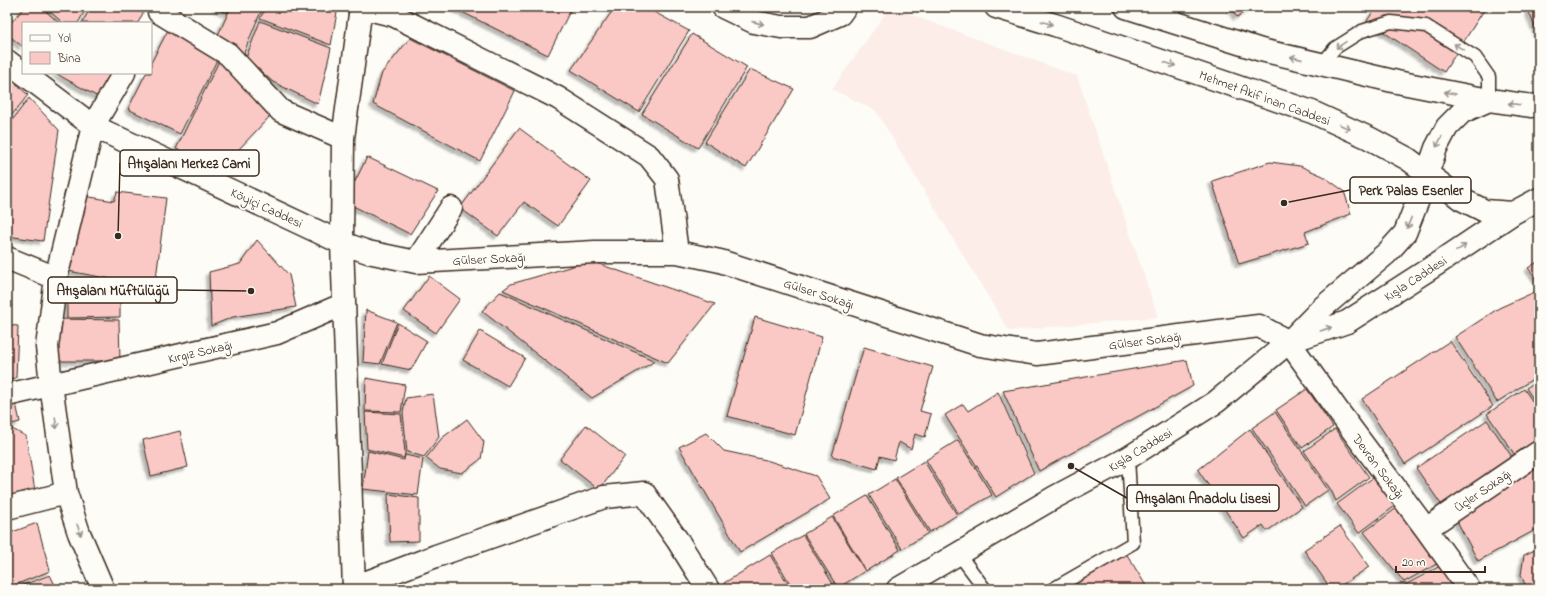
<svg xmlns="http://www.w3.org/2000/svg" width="1546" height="596" font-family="'Indie Flower',sans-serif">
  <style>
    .built { fill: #fcede8 }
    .building { fill: #fac9c6; stroke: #3b2a1e; filter: url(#shadow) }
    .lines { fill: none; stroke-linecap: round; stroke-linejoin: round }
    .lane-casing { stroke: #3b2a1e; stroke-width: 15 }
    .street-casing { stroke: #3b2a1e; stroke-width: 25 }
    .secondary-casing { stroke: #3b2a1e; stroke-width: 25 }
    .lane { stroke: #fdfcf7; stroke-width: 12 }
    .street { stroke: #fdfcf7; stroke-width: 22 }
    .secondary { stroke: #fdfcf7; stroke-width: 22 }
    .oneway { stroke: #9c938a }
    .labels { text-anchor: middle; stroke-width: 4; stroke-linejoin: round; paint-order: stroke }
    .street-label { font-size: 13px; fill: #3b2a1e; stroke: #fdfcf7 }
    .leader { fill: none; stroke: #3b2a1e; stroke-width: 1.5 }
    .callout-dot { fill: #3b2a1e; stroke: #fdfcf7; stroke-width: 1.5 }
    .callout { fill: #fdfcf7; stroke: #3b2a1e; stroke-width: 1.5 }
    .callout-label { font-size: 14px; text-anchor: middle; font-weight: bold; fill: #3b2a1e }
  </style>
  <defs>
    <filter id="shadow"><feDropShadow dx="-3.5" dy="3.5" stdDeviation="1" flood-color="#0004"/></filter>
  </defs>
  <rect width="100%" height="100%" fill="#fdfcf7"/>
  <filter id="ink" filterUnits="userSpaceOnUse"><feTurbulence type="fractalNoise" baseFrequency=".025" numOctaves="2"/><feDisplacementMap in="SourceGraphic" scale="8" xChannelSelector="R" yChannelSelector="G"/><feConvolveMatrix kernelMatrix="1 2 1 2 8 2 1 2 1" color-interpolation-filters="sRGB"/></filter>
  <g filter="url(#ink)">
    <path class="built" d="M890 7 1077 76 1158 317 1009 331 876 111 832 89Z"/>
    <path class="building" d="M25 7H41L59 23H23V47L7 34V27Z
      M45 7H87L78 23H63Z
      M91 7H146L138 23H82Z
      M215 7H230L227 13Z
      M231 7H264L258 18 243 55 217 37Z
      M267 7H338L331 45 260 18Z
      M452 7H572L548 55Z
      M615 7H645L689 31 639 112 571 70Z
      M1230 7H1252L1237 17Z
      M1376 7H1486L1444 72 1367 21Z
      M1527 7H1539V37Z
      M260 21 331 48 318 104 273 82 246 58Z
      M168 30 219 56 180 134 128 109 146 73H151V63Z
      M692 34 747 67 698 148 642 114Z
      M410 38 515 91 480 161 373 104 382 73Z
      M221 57 271 115 223 166 176 149Z
      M750 69 794 89 746 168 705 142Z
      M55 73H114L100 98Z
      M7 75 28 95 7 121Z
      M29 98 59 130 43 241 7 236V127Z
      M519 128 591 181 558 226 524 202 498 236 460 208Z
      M367 157 438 191 410 234 345 202Z
      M1270 162 1300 166 1323 176 1344 191 1351 214 1305 232 1309 243 1239 264 1212 181Z
      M117 192 166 198 155 287 68 271 84 196 114 201Z
      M257 240 289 275 296 307 233 317 211 326 209 272 240 264Z
      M590 261 715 304 668 363 503 290 511 284Z
      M1539 261V281L1528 268Z
      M429 276 460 299 436 333 404 311Z
      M67 281 120 289V317L67 318Z
      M1539 290V375L1497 402 1455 337 1499 308Z
      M500 292 655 361 592 398 482 311Z
      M366 310 397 322 380 364 363 362Z
      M755 317 822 337 795 435 727 416Z
      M57 319 119 320 120 361H57Z
      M398 323 427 341 411 370 382 364Z
      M7 325 18 326 16 378 7 379Z
      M480 331 525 358 508 386 463 360Z
      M1450 341 1493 406 1405 464 1362 399Z
      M864 347 933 367 920 411 931 414 925 437 915 434 911 449 899 442 894 460 880 456 877 469 832 456Z
      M1187 360 1193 386 1039 471 1003 391Z
      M366 378 405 385 401 412 365 411Z
      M1539 380V408L1526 388Z
      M1307 389 1333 427 1302 448 1276 410Z
      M1524 389 1539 411V443L1517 458 1487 414Z
      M998 392 1034 473 996 497 945 415 963 404 968 411Z
      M14 394 20 422 7 425V395Z
      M433 394 439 437 424 457 407 452 403 413 406 398Z
      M365 412 401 414 405 453 404 458 367 449Z
      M1275 412 1328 490 1305 506 1252 428Z
      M467 419 484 442 481 459 462 473 440 469 426 458 442 438Z
      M1487 420 1514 460 1443 507 1416 468Z
      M586 425 625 456 599 490 560 459Z
      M7 429H12L26 436 35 491 7 496Z
      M1250 429 1302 507 1267 531 1263 525 1244 538 1198 470Z
      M1335 429 1369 477 1336 501 1331 490 1304 451Z
      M180 431 188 467 151 476 143 440Z
      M706 433 724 451 766 460 816 476 830 499 740 552 679 447Z
      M958 440 992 495 959 514 926 460Z
      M368 451 404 460 405 455 423 459 418 495 363 489Z
      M924 461 957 515 930 532 896 478Z
      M1539 467V528L1478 561 1456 519Z
      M1378 474 1399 503 1359 533 1337 504Z
      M895 479 928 533 902 549 869 495Z
      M388 494 419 498V541L390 542Z
      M867 496 900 550 866 571 833 516Z
      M1401 505 1442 561 1404 582 1364 532Z
      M832 517 865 571 838 588 804 534Z
      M37 523 50 571 7 588V534Z
      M1340 526 1369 567 1336 589H1331L1304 550Z
      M803 535 836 589H793L772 553Z
      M1539 548V589H1527L1521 575 1524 555Z
      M1126 553 1148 589H1067Z
      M770 555 791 589H728L724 583Z
      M1444 564 1463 589H1408L1405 585Z
      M50 575 57 589H12Z"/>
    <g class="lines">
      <g class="lane-casing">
        <path id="lane" d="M1322 64 1335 48 1362 31 1391 22 1426 26 1475 57 1489 77V100
          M958 553 985 589
          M1053 589 1133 543 1128 458"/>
      </g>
      <g class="street-casing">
        <path id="street" d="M360 7 393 15 558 98 649 156 667 179 677 252
          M159 12 228 54 281 111 343 138
          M7 61 93 126 342 243 368 252 416 262 595 252H677L720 261 980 345 1037 354 1259 326 1289 342 1338 411 1426 529 1469 589
          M7 258 56 278
          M416 262 451 208
          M7 395 277 333 344 304
          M7 508 66 493
          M1426 529 1539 452
          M354 587 436 556 604 497 644 493 678 541 708 589
          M103 589 79 533 66 493 51 384 47 347 56 278 93 126 124 73
          M354 589 342 243 343 138 361 7"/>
      </g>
      <g class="secondary-casing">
        <path id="secondary" d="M723 7 754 22 781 27H810L840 14 845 7
          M996 7 1055 25 1312 112 1369 138 1408 159 1461 199 1485 211 1513 213
          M1126 7 1261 50 1397 82 1489 100 1532 106 1539 105
          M1294 340 1347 322 1437 264 1513 213 1539 199
          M898 589 1055 497 1128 458 1216 402 1289 342 1322 308 1387 253 1405 233 1418 200 1436 148 1447 127 1462 112 1489 100"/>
      </g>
      <use href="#lane" class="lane"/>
      <use href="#street" class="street"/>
      <use href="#secondary" class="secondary"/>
    </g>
    <defs><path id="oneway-shaft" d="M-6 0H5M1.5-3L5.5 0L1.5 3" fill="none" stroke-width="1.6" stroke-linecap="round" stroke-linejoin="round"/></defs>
    <g class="oneway">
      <use href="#oneway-shaft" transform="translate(758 23) rotate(13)"/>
      <use href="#oneway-shaft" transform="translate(1047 23) rotate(17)"/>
      <use href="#oneway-shaft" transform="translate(1341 45) rotate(146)"/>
      <use href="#oneway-shaft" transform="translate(1459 47) rotate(-148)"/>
      <use href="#oneway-shaft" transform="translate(1296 58) rotate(-167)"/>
      <use href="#oneway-shaft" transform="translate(1170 64) rotate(18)"/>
      <use href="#oneway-shaft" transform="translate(1450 93) rotate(-169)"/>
      <use href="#oneway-shaft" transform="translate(1514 104) rotate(-173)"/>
      <use href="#oneway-shaft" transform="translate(1345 127) rotate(25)"/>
      <use href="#oneway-shaft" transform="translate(1439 142) rotate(117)"/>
      <use href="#oneway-shaft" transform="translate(1409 223) rotate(112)"/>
      <use href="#oneway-shaft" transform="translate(1461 248) rotate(-35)"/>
      <use href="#oneway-shaft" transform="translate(1326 329) rotate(-19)"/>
      <use href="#oneway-shaft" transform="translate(56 423) rotate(82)"/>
      <use href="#oneway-shaft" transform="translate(79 530) rotate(71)"/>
    </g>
  </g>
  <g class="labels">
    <g class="street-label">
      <text transform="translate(1265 97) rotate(20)" y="5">Mehmet Akif İnan Caddesi</text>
      <text transform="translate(267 207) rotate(25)" y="5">Köyiçi Caddesi</text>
      <text transform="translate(489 258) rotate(-3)" y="5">Gülser Sokağı</text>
      <text transform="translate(1415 278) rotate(-33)" y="5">Kışla Caddesi</text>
      <text transform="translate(819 293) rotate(18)" y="5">Gülser Sokağı</text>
      <text transform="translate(1145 340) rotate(-7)" y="5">Gülser Sokağı</text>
      <text transform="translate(200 351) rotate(-13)" y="5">Kırgız Sokağı</text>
      <text transform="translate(1140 449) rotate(-31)" y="5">Kışla Caddesi</text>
      <text transform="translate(1379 466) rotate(53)" y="5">Devran Sokağı</text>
      <text transform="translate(1482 490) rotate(-34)" y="5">Üçler Sokağı</text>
    </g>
  </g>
  <path class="leader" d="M118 236L120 163M1284 203L1350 190M251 291L177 290M1071 466L1127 498"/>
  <g class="callout-dot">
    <circle cx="118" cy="236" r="4"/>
    <circle cx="1284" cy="203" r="4"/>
    <circle cx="251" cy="291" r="4"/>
    <circle cx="1071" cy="466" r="4"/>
  </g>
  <g class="callout">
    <rect x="120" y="150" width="139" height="26" rx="4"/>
    <rect x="1350" y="177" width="121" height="26" rx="4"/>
    <rect x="48" y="277" width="129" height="26" rx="4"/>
    <rect x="1127" y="485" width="152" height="26" rx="4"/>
  </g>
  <g class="callout-label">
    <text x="189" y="168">Atışalanı Merkez Cami</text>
    <text x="1411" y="195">Perk Palas Esenler</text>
    <text x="113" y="295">Atışalanı Müftülüğü</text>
    <text x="1203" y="503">Atışalanı Anadolu Lisesi</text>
  </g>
  <rect width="1546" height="596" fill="none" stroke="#fdfcf7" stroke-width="24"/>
  <rect x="12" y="12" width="1522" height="572" fill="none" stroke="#3b2a1e" stroke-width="1.5" filter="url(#ink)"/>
  <rect x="22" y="22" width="130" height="52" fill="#fdfcf7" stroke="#afa8a0"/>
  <rect x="30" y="35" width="20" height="6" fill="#fdfcf7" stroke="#afa8a0"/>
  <text x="58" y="42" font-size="12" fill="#3b2a1e">Yol</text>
  <rect x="30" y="52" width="20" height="12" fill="#fac9c6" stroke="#afa8a0"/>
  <text x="58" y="62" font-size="12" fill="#3b2a1e">Bina</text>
  <path d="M1396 566v6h89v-6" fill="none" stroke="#3b2a1e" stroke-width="2"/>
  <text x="1402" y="566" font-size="12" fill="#3b2a1e" stroke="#fdfcf7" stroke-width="3" paint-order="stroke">20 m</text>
</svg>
